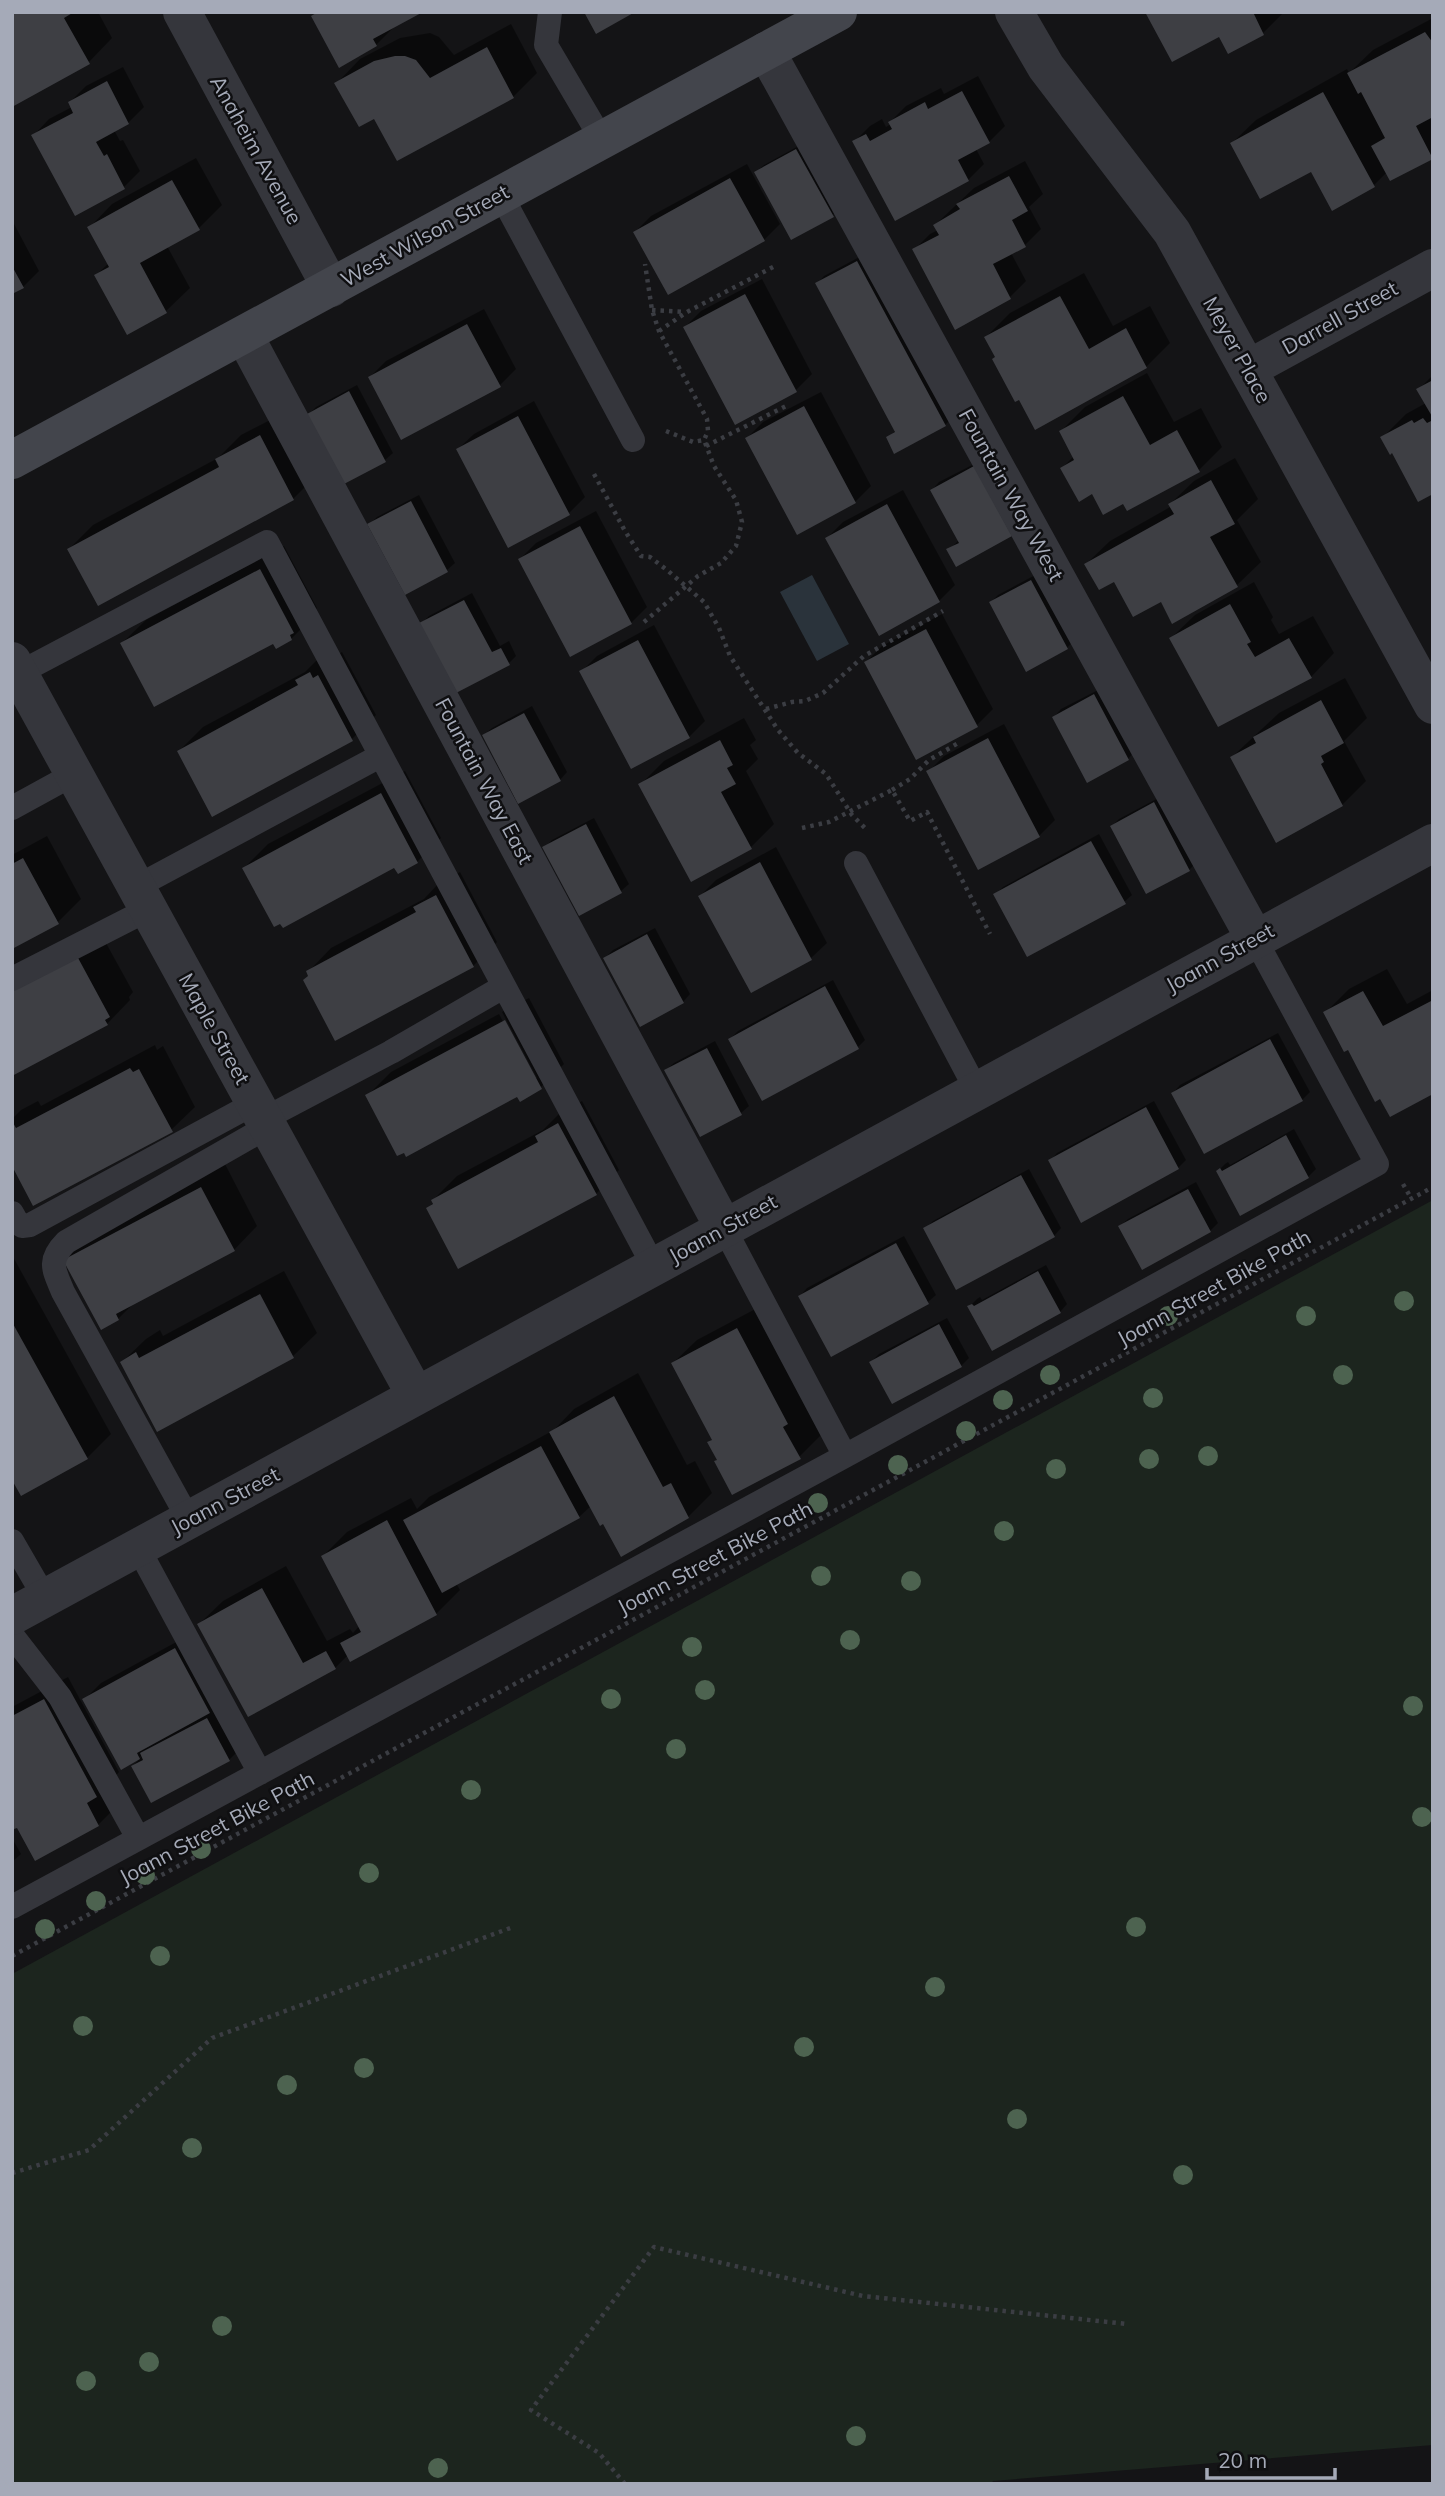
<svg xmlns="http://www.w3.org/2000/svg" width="1445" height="2496" font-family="Mulish,sans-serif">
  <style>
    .grass { fill: #1c251e }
    .water { fill: #2a333b }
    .shadow { fill: #0007 }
    .building { fill: #3e3f44 }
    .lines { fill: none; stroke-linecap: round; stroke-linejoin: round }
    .path { stroke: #3b3d43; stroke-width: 4.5; stroke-dasharray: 3.5 5; stroke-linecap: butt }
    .lane { stroke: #35363c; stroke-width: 24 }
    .street { stroke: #35363c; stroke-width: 38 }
    .secondary { stroke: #43454c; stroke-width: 38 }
    .tree { fill: #4d6350 }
    .labels { text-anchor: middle; stroke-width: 5; stroke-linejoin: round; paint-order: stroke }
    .street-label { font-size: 21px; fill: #a5aab8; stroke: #0f0f11 }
  </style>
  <rect width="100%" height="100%" fill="#141416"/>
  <path class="grass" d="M1433 1200V2445L993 2481 991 2484H12V1974Z"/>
  <path class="water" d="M812 575 849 644 817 661 780 592Z"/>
  <path class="shadow" d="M12 12H98L112 38 89 62Z
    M317 12H419L397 24 376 45 313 16Z
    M1147 12H1284L1263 33 1228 52 1219 35Z
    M1433 18V157L1390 179 1387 172 1374 185 1311 170 1232 143 1256 120 1347 69 1349 73 1373 50Z
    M511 24 537 73 513 97 398 159 375 116 337 83 360 59 400 38 430 33 439 37 454 55Z
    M123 67 144 107 128 123 114 130 120 141 123 140 140 171 124 187 76 213 34 135 49 119 72 107 70 102 86 86Z
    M978 76 1005 126 989 142 976 149 984 164 968 180 854 142 870 126 882 119 886 127 891 124 890 122 906 106 941 88 944 94Z
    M804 143 840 208 833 215 756 172 764 165Z
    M196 158 222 205 199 228 167 246 190 288 166 311 96 275 109 263 89 228 112 204Z
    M1025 161 1043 194 1029 207 1041 229 1025 245 1011 253 1026 281 1010 297 956 327 914 250 930 234 938 230 935 225 974 188Z
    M747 164 780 224 764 240 635 232 651 216Z
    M12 220 39 271 23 287 12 292Z
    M865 254 953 417 945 425 888 438 896 430 817 284 824 276Z
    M1084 273 1113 326 1150 306 1170 343 1146 367 997 357 986 337 1010 313Z
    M762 279 812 374 796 390 736 422 685 327 701 311Z
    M484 309 516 369 500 385 370 377 386 361Z
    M1147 373 1174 422 1201 408 1222 447 1199 470 1123 502 1093 492 1062 468 1074 456 1061 431 1085 407Z
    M1433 375V492L1382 438 1406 414 1426 403 1419 389Z
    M357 385 393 453 385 460 345 482 309 414 316 407Z
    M821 392 871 486 855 502 747 438 763 422Z
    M534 401 585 497 569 513 509 545 458 449 474 434Z
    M284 413 317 475 293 499 69 549 93 525 218 458 241 435Z
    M1235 458 1258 499 1237 520 1261 562 1237 585 1161 600 1114 580 1086 564 1110 541 1172 506 1170 504 1194 481Z
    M982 460 1018 527 949 550 959 540 932 490 939 482Z
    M903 490 955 585 939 601 827 538 843 522Z
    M419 495 455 563 447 570 405 592 369 525 377 517Z
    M596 511 647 607 631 623 520 559 536 543Z
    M284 546 317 608 313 611 315 615 291 639 276 647 274 642 122 643 146 620Z
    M1039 573 1074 640 1067 648 991 602 998 595Z
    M1254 582 1273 617 1271 620 1279 634 1313 616 1334 653 1311 677 1171 638 1195 615Z
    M472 593 500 646 509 641 516 656 509 663 421 624 429 616Z
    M942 614 993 709 977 725 917 757 866 662 882 646Z
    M654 625 705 721 689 737 581 672 597 656Z
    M342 652 376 715 352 739 213 814 179 751 203 727 305 672 321 656 337 655Z
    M1345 678 1367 718 1344 741 1366 781 1342 805 1232 757 1279 713Z
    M1102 688 1135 751 1128 759 1054 717 1061 709Z
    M532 706 567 772 560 780 484 735 492 728Z
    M744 718 756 740 750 745 758 759 746 771 774 824 751 847 640 785 664 761Z
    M1004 724 1055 820 1039 836 928 772 944 756Z
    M405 771 441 838 417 862 395 866 281 921 244 868 268 844Z
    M1162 796 1197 862 1189 870 1147 892 1112 826 1119 819Z
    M594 818 629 884 621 891 579 913 544 848 552 840Z
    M1099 834 1132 895 1124 902 995 895 1003 887Z
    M47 836 81 899 58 922 12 947V855Z
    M776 847 827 943 811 958 752 991 700 896 716 880Z
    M460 872 497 942 473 966 336 1039 308 972 331 948 424 899 439 883Z
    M655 928 690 994 683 1002 605 958 613 950Z
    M101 934 133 992 129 997 130 1000 107 1024 12 981Z
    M1387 969 1407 1004 1433 990V1092L1348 1048 1325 1013 1349 989Z
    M833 980 865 1040 858 1047 730 1039 738 1031Z
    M529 998 564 1064 540 1088 518 1094 367 1096 391 1072 499 1014 533 1078H537L502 1012Z
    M1278 1033 1310 1092 1302 1100 1173 1093 1180 1085Z
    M715 1041 749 1106 741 1113 701 1135 666 1070 674 1063Z
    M155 1045 157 1050 163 1046 195 1107 171 1130 12 1162V1119L21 1110 38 1101 41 1106Z
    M582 1101 619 1170 596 1194 428 1208 434 1202 433 1200 457 1176 543 1130 561 1112Z
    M1154 1101 1186 1160 1178 1168 1050 1161 1057 1153Z
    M1294 1129 1316 1169 1308 1177 1218 1171 1225 1164 1228 1162 1230 1165Z
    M225 1164 257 1226 234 1250 135 1302 118 1319 66 1260 89 1236Z
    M1029 1169 1061 1228 1054 1236 925 1229 933 1221Z
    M1196 1182 1218 1223 1210 1231 1120 1226 1128 1219Z
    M904 1236 936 1295 928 1302 800 1296 807 1288Z
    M12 1255 111 1434 87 1458 12 1476Z
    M1046 1265 1067 1304 1060 1312 970 1306 977 1299 980 1297 982 1300Z
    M284 1271 317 1333 293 1356 122 1362 146 1339 160 1330 163 1336Z
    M761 1306 823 1433 799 1457 719 1459 710 1442 713 1439 673 1363 697 1340Z
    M947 1318 969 1358 961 1366 871 1362 879 1354Z
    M638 1373 687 1465 695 1461 712 1493 688 1517 604 1522 591 1506 579 1517 456 1583 460 1590 436 1614 348 1655 335 1668 249 1715 199 1624 223 1601 286 1566 327 1641 350 1629 353 1633 360 1625 323 1556 347 1532 411 1498 417 1509 429 1497 554 1430 574 1409Z
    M191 1634 245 1744 229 1760 133 1766 142 1756 122 1767 85 1699 101 1683Z
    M68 1677 119 1772 111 1781 122 1801 98 1825H18L12 1823V1707Z
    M12 1838 21 1854 12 1862Z"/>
  <path class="building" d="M12 12H74L64 18 90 64 12 107Z
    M318 12H423L373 39 377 46 339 68 311 16Z
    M584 12H635L596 34Z
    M1145 12H1253L1264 35 1228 54 1219 37 1172 62Z
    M1425 32 1433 43V117L1416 126 1433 159 1390 181 1371 146 1385 138 1361 92 1358 94 1347 73Z
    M487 47 514 98 397 161 374 119 359 127 334 83 374 61 395 56H405L416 60 430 78Z
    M107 81 129 124 96 142 104 156 107 154 125 189 75 216 31 135 73 113 68 102Z
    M962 91 990 143 958 160 969 181 895 221 852 141 866 134 870 141 892 129 888 122 925 102 928 109Z
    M1323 92 1375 187 1332 211 1311 172 1260 199 1230 143Z
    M796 149 834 217 791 240 754 172Z
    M1009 176 1028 211 1012 220 1026 247 993 264 1011 299 955 330 912 249 939 235 933 225 960 209 956 204Z
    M730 178 765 241 668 295 633 232Z
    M172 180 200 230 140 263 167 313 127 335 94 275 109 267 87 227Z
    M857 261 946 426 894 454 886 437 895 432 815 283Z
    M12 266 24 288 12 294Z
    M745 294 797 392 735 425 683 327Z
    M1060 296 1089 349 1126 328 1147 368 1035 430 1019 400 1015 402 992 359 995 357 984 337Z
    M467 324 501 387 401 440 368 377Z
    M1433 380V418L1416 389Z
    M349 391 386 462 344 484 307 414Z
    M1123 396 1150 445 1177 430 1200 472 1127 511 1123 504 1103 515 1092 494 1079 502 1060 468 1074 460 1059 431Z
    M804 406 856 503 797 535 745 438Z
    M518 416 570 515 508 548 456 449Z
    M1423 418 1427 423 1433 420V494L1418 502 1392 453 1390 455 1380 437 1412 420 1414 423Z
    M260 435 294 500 98 606 67 549 219 467 215 459Z
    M974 466 1012 536 956 567 946 549 959 543 930 490Z
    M1211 480 1235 524 1210 537 1238 587 1172 624 1161 602 1133 617 1114 582 1099 590 1084 564 1174 514 1168 504Z
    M411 501 448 572 405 595 367 524Z
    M887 504 940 602 879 636 825 538Z
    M580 526 632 624 570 657 518 559Z
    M260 569 294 633 290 635 292 640 276 649 273 644 154 707 120 643Z
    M1031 580 1068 649 1026 672 989 602Z
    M464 600 492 652 501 648 510 665 456 693 419 623Z
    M1230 604 1251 642 1247 644 1255 657 1289 638 1312 678 1218 727 1169 638Z
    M926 629 978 727 916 760 864 662Z
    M638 640 690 738 631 769 579 671Z
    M310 672 313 678 318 675 353 741 212 817 177 751 298 685 295 680Z
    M1094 694 1129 760 1087 783 1052 717Z
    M1321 700 1344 743 1321 756 1324 762 1321 764 1343 806 1276 843 1230 757 1256 743 1253 737Z
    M524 713 561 781 518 804 482 735Z
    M988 738 1040 837 978 870 926 771Z
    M720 740 733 765 727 768 736 784 721 792 752 849 691 882 638 784Z
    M381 793 418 863 398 874 394 868 283 928 280 924 274 927 242 868Z
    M1154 802 1190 871 1146 894 1110 826Z
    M586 824 622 893 579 916 542 847Z
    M1091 841 1126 904 1027 957 993 894Z
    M23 858 59 924 12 949V864Z
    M760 862 812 960 751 993 698 896Z
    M436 895 474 967 335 1041 303 980 308 976 306 971 416 912 413 907Z
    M647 934 684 1003 640 1027 603 958Z
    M77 956 110 1017 105 1020 108 1025 12 1076V991Z
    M825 986 859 1049 762 1101 728 1039Z
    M1363 991 1383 1026 1433 1000V1094L1390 1117 1380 1099 1375 1102 1348 1050 1344 1052 1323 1012Z
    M505 1020 542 1089 520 1102 517 1097 406 1157 404 1153 397 1156 365 1095Z
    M1270 1039 1303 1101 1204 1154 1171 1093Z
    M707 1048 742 1115 700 1137 664 1070Z
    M130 1068 133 1072 139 1069 173 1132 33 1206 12 1166V1121L16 1128Z
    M1146 1107 1179 1169 1081 1223 1048 1160Z
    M558 1123 597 1195 458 1269 426 1208 433 1204 431 1200 538 1142 535 1136Z
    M1286 1135 1309 1178 1240 1216 1216 1171 1220 1168 1222 1171Z
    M1021 1175 1055 1237 956 1290 923 1228Z
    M201 1187 235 1251 116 1314 119 1320 101 1330 63 1260Z
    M1188 1189 1211 1232 1142 1270 1118 1226Z
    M896 1243 929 1304 831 1357 798 1296Z
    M1038 1271 1061 1313 992 1351 967 1306 972 1304 974 1306Z
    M260 1294 294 1358 157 1432 120 1362 136 1352 139 1358Z
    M12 1322 88 1459 21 1496 12 1480Z
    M939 1324 962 1367 892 1404 869 1362Z
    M737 1328 788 1424 783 1427 801 1459 732 1495 714 1461 717 1460 707 1442 712 1440 671 1363Z
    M614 1396 663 1487 671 1483 689 1518 621 1557 603 1524 600 1526 549 1432Z
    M541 1446 580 1518 442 1593 403 1520Z
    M387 1520 437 1615 350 1662 340 1643 361 1632 321 1556Z
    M262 1588 303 1663 326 1651 336 1669 248 1717 197 1624Z
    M175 1648 210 1713 137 1753 140 1759 121 1770 82 1699Z
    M44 1699 97 1797 87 1803 99 1826 35 1861 17 1828 14 1829 12 1826V1716Z
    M207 1718 230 1761 151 1803 131 1766 143 1760 140 1753Z"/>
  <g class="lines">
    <path class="path" d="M652 310 686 312
      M659 331 687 312 775 266
      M666 431 693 442 704 440
      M706 446 788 405
      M594 474 625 531 641 556 650 557 667 570 704 602 719 628 730 656 778 730 798 753 826 774 852 815 866 829
      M644 622 698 576 721 563 736 546 742 522 736 500 714 466 704 440 708 431 707 419 659 331 652 310 645 264
      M766 709 792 702 805 701 823 693 864 656 943 611
      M892 790 910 779 929 760 960 742
      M802 828 829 822 892 790 910 821 927 812 990 934
      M1403 1184 1411 1198
      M12 1956 1433 1187
      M12 2173 89 2150 212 2038 513 1927
      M625 2484 599 2453 531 2410 654 2247 863 2296 1127 2324"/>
    <path class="lane" d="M550 12 546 45 602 140
      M501 195 633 440
      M19 673 267 542 654 1267
      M12 808 74 774
      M856 863 977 1091
      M136 887 380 756
      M12 979 149 909
      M264 1119 391 1052 503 987
      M12 1213 17 1222 22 1226 30 1225 255 1103
      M724 1228 845 1456
      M189 1520 63 1292C54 1270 47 1261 66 1242L269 1126
      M12 1541 45 1598
      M138 1548 260 1773
      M12 1635 60 1697 138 1838
      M12 1907 845 1456 1377 1164 1255 939"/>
    <path class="street" d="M182 12 331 288
      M1014 12 1046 67 1172 232 1433 705
      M766 51 1255 939
      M244 335 724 1228
      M1248 369 1433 268
      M12 661 416 1396
      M12 1616 1433 843"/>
    <path class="secondary" d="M12 460 838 12"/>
  </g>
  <g class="tree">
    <circle cx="1404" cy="1301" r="10"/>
    <circle cx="1168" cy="1316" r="10"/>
    <circle cx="1306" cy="1316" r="10"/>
    <circle cx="1050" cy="1375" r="10"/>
    <circle cx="1343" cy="1375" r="10"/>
    <circle cx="1153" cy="1398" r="10"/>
    <circle cx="1003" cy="1400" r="10"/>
    <circle cx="966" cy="1431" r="10"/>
    <circle cx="1208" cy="1456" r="10"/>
    <circle cx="1149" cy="1459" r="10"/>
    <circle cx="898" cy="1465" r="10"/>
    <circle cx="1056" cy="1469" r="10"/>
    <circle cx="818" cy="1503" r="10"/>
    <circle cx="1004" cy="1531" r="10"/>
    <circle cx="821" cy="1576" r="10"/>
    <circle cx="911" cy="1581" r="10"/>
    <circle cx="850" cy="1640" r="10"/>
    <circle cx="692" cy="1647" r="10"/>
    <circle cx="705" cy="1690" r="10"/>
    <circle cx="611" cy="1699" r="10"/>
    <circle cx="1413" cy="1706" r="10"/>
    <circle cx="676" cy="1749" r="10"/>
    <circle cx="471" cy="1790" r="10"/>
    <circle cx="1422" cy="1817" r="10"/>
    <circle cx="201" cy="1849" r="10"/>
    <circle cx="369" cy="1873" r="10"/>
    <circle cx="145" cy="1875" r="10"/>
    <circle cx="96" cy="1901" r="10"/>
    <circle cx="1136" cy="1927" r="10"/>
    <circle cx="45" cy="1929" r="10"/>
    <circle cx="160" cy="1956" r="10"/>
    <circle cx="935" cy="1987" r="10"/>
    <circle cx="83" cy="2026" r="10"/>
    <circle cx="804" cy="2047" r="10"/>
    <circle cx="364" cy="2068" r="10"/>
    <circle cx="287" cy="2085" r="10"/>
    <circle cx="1017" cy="2119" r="10"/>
    <circle cx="192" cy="2148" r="10"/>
    <circle cx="1183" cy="2175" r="10"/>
    <circle cx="222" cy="2326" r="10"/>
    <circle cx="149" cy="2362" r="10"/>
    <circle cx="86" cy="2381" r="10"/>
    <circle cx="856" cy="2436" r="10"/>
    <circle cx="438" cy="2468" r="10"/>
  </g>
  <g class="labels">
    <g class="street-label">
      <text transform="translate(256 150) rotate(61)" y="7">Anaheim Avenue</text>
      <text transform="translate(425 236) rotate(-29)" y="7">West Wilson Street</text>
      <text transform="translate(1340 318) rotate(-29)" y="7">Darrell Street</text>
      <text transform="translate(1237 350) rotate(61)" y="7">Meyer Place</text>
      <text transform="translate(1011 495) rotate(61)" y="7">Fountain Way West</text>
      <text transform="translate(484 781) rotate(62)" y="7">Fountain Way East</text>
      <text transform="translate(1220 958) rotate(-29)" y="7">Joann Street</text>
      <text transform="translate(214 1029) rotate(61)" y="7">Maple Street</text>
      <text transform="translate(723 1229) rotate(-29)" y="7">Joann Street</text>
      <text transform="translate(1214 1288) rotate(-29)" y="7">Joann Street Bike Path</text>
      <text transform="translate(225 1501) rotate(-28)" y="7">Joann Street</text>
      <text transform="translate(715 1558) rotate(-28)" y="7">Joann Street Bike Path</text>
      <text transform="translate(217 1828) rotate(-28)" y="7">Joann Street Bike Path</text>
    </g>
  </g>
  <rect width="1445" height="2496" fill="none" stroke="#a5aab8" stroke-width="28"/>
  <path d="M1207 2468v10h128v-10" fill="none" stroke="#a5aab8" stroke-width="3.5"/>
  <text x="1218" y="2468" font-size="21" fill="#a5aab8" stroke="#0f0f11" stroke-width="5" paint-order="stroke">20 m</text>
</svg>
